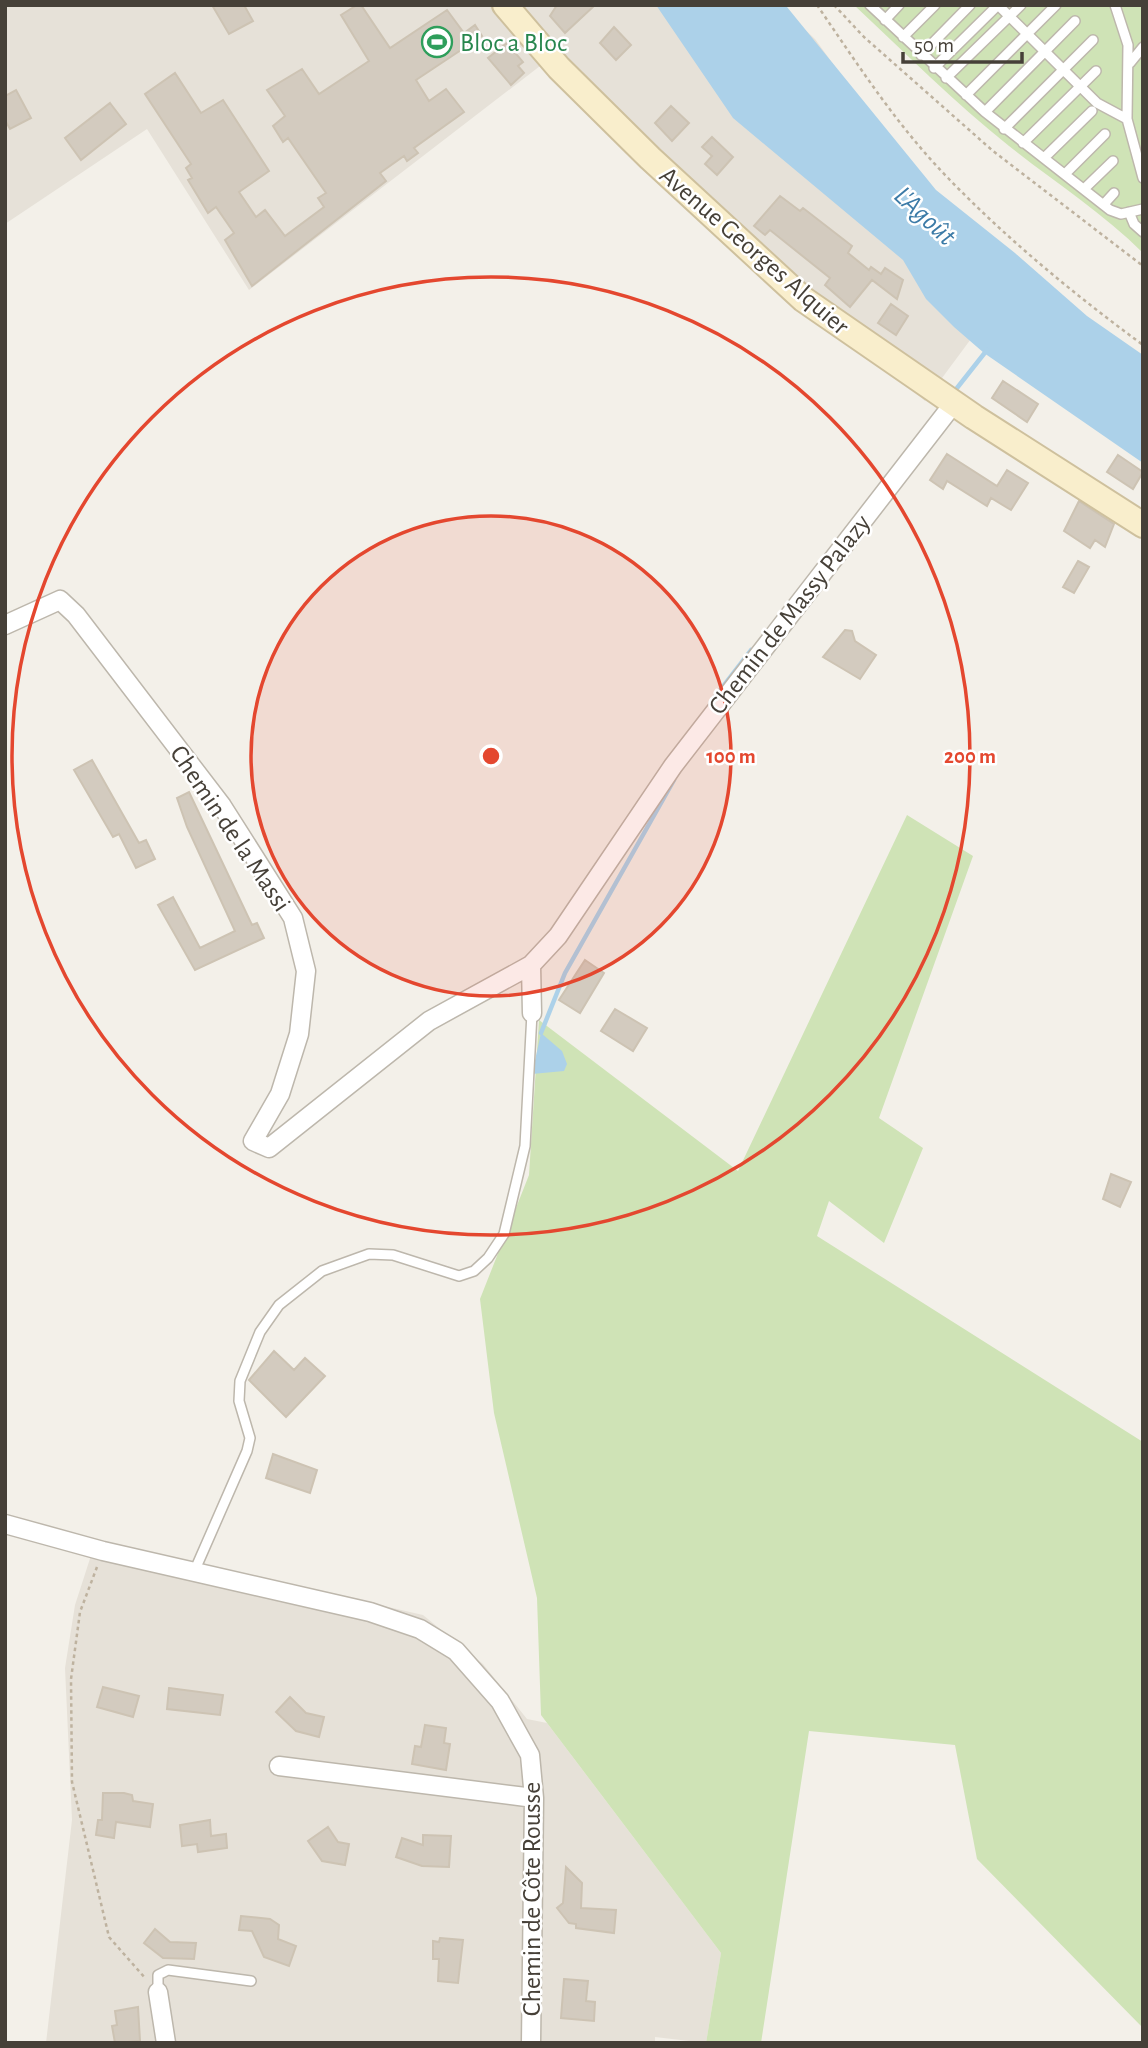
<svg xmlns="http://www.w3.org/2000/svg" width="1148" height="2048" font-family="'Alegreya Sans',sans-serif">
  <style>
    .residential { fill: #e6e1d8 }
    .green { fill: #cfe3b6 }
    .water { fill: #acd1e9 }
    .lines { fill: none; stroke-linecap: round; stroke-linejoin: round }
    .stream { stroke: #acd1e9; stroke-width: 4.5 }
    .building { fill: #d3cbbf; stroke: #cdc3b3; stroke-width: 2 }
    .service-casing { stroke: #bdb7ac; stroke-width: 12 }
    .minor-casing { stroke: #bdb7ac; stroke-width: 21 }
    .secondary-casing { stroke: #cec09d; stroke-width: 28 }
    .path { stroke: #beb29f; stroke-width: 2.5; stroke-dasharray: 3.5 3.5; stroke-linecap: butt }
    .service { stroke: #fff; stroke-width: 9 }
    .minor { stroke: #fff; stroke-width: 18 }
    .secondary { stroke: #f9eecc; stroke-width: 24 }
    .ring { fill: none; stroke: #e4472f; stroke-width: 3.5 }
    .labels { text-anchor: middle; stroke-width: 5; stroke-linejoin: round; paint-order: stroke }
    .leisure-label { font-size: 26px; fill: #27864d; stroke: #fff; text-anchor: start }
    .street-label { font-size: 26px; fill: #464038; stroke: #fff }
    .water-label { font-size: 28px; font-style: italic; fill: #3c7ba7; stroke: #fff }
    .centre { fill: #e4472f; stroke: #fff; stroke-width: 3.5 }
    .ring-label { font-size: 21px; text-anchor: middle; font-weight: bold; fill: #e4472f; stroke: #fff; stroke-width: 5; stroke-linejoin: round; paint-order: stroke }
  </style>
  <rect width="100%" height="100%" fill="#f3f0e9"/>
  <path class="residential" d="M5 5H779L815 39 1002 297 925 401 540 66 249 290 147 129 5 224Z
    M96 1540 423 1615 483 1664 527 1719 547 1723 721 1953 706 2043 655 2037V2043H46L72 1820 65 1668 75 1605Z"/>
  <path class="green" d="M854 5H1143V253C1102 212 1054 182 1009 146 954 102 905 53 854 5Z
    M907 815 973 856 879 1118 923 1148 884 1243 829 1201 817 1236 1143 1442V2028L977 1859 955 1745 809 1731 761 2043H706L721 1953 541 1715 537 1598 494 1413 480 1299 529 1175 539 1020 738 1171Z"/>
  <path class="water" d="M656 5 787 7 936 190 1015 253 1087 316 1143 355V463L984 353 954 327 926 299 903 260 733 118Z
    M541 1033 562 1051 567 1064 564 1071 532 1074Z"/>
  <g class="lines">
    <path class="stream" d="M957 388 987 350
      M711 702 751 650
      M541 1033 565 973 674 780"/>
  </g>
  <path class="building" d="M212 5H244L253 21 229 34Z
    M357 5H361L390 48 447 10 464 33 475 25 482 36 416 80 429 101 446 89 464 112 414 148 418 153 407 161 404 156 380 173 386 181 252 286 225 240 234 233 216 207 208 213 188 180 192 178 186 168 191 164 145 94 175 73 201 113 223 100 269 171 239 192 256 217 265 210 285 236 324 207 318 198 326 193 288 138 283 142 273 126 285 116 267 90 302 69 319 94 369 61 341 15Z
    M557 5H595L565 33 550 16Z
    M614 27 631 45 616 60 600 43Z
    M507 43 523 62 518 66 524 73 511 85 488 58Z
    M16 90 31 118 10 129 5 120V96Z
    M110 103 126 124 81 160 65 138Z
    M671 106 689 123 672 141 655 123Z
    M712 137 733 157 717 175 705 164 712 156 702 147Z
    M780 196 800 211 803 208 852 246 848 253 869 270 871 267 881 274 885 268 903 280 897 299 872 280 850 307 825 285 830 278 770 230 765 235 754 226Z
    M891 304 908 316 896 335 878 323Z
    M1003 381 1038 404 1027 422 992 398Z
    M947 454 997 486 1007 470 1028 483 1011 510 991 498 987 506 947 481 943 489 930 480Z
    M1118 455 1143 472 1133 489 1107 472Z
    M1079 501 1114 524 1105 547 1095 540 1090 548 1064 531Z
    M1078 561 1089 567 1074 593 1063 587Z
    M845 630 852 631 855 641 876 655 860 679 823 657Z
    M92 760 139 843 146 840 155 859 136 868 119 834 113 837 74 770Z
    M189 792 252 925 257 923 264 938 195 970 158 905 173 897 200 948 235 931 187 827 177 798Z
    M585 960 604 973 580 1013 559 1000Z
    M615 1009 647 1028 633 1051 601 1031Z
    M1111 1174 1131 1182 1120 1207 1103 1199Z
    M274 1351 294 1370 305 1358 325 1376 286 1417 249 1380Z
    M273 1454 317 1470 310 1493 266 1478Z
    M103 1687 139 1696 133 1717 97 1707Z
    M169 1688 223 1695 220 1715 167 1709Z
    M290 1697 306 1713 324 1717 319 1737 296 1731 276 1712Z
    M425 1725 446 1728 444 1743 450 1744 446 1770 412 1764 415 1746 421 1747Z
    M103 1793H124L132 1795 133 1801 153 1804 150 1827 116 1822 114 1838 96 1835 98 1820H102Z
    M210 1820 211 1836 226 1834 227 1848 198 1852 197 1844 182 1846 180 1825Z
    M328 1827 338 1842 349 1844 345 1865 322 1861 308 1841Z
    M423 1835 451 1836 449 1867 422 1866 396 1857 402 1838 423 1845Z
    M566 1867 582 1883 581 1908 616 1910 614 1933 576 1928V1924L569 1923 557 1908 563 1903Z
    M241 1916 270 1919 279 1925 278 1939 296 1946 289 1966 264 1957 252 1931 239 1930Z
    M155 1929 170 1942 196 1943 194 1959 163 1958 144 1943Z
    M440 1938 463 1940 458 1983 438 1981 439 1959H433V1941L439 1942Z
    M564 1979 588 1981 586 2001 595 2002 594 2021 561 2018Z
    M138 2007 140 2041 115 2043 112 2026 117 2025 115 2011Z"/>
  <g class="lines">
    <g class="service-casing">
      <path id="service" d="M870 5 985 112 1110 210 1121 214 1143 209
        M1115 5 1128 45 1127 119 1143 178
        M885 20 899 5
        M903 37 935 5
        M921 55 970 5
        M1130 63 1143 47
        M934 68 998 5 1097 103 1127 119
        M946 78 1021 5
        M966 95 1056 5
        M985 112 1075 21
        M1004 129 1093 40
        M1023 143 1096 71
        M1044 158 1092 111
        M1065 174 1105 134
        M1084 189 1113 161
        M1104 204 1114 193
        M1129 212 1134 224 1143 232
        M194 1572 247 1451 250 1438 239 1401 240 1381 260 1332 279 1305 322 1271 369 1254 393 1255 459 1276 474 1271 488 1258 504 1234 525 1146 532 1013
        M158 1992V1975L168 1970 251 1981"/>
    </g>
    <g class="minor-casing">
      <path id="minor" d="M5 625 60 600 76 615 222 806 293 918 306 971 299 1034 280 1094 253 1141 269 1148 429 1021 531 965 558 936 673 766 954 403
        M531 965 532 1013
        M5 1524 103 1551 370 1612 420 1629 456 1651 500 1701 530 1755 534 1798 531 2043
        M279 1766 534 1798
        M158 1992 166 2043"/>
    </g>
    <g class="secondary-casing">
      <path id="secondary" d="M505 5 559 68 650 158 803 299 974 417 1143 525"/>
    </g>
    <path class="path" d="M817 5C858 65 898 127 949 179 1007 239 1075 295 1143 345
      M834 5 864 37 993 151 1143 266
      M97 1567 80 1612 71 1679 72 1782 109 1937 146 1979"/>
    <use href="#service" class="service"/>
    <use href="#minor" class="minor"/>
    <use href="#secondary" class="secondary"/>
  </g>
  <circle cx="491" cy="756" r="240" fill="#e4472f" fill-opacity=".12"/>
  <g class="ring">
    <circle cx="491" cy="756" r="240"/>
    <circle cx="491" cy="756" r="479"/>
  </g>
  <defs>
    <g id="stadium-ring" transform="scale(1.575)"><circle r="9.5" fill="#fff" stroke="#2e9e5b" stroke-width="1.5"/><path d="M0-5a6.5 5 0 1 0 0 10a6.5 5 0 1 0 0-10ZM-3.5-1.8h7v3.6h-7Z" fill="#2e9e5b"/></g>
  </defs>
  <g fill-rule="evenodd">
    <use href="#stadium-ring" x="437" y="42"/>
  </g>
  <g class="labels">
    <g class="leisure-label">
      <text x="460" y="51">Bloc a Bloc</text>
    </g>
    <g class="street-label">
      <text transform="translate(755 250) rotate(41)" y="9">Avenue Georges Alquier</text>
      <text transform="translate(789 614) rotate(-52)" y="9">Chemin de Massy Palazy</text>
      <text transform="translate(231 828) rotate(56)" y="9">Chemin de la Massi</text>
      <text transform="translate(531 1899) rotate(-90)" y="9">Chemin de Côte Rousse</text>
    </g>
    <g class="water-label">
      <text transform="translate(926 215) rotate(43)" y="10">L'Agoût</text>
    </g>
  </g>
  <circle cx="491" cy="756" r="10" class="centre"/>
  <g class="ring-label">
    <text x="731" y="763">100 m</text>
    <text x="970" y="763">200 m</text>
  </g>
  <rect width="1148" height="2048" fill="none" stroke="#464038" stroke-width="14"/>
  <path d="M903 52v10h119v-10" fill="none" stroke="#464038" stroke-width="3.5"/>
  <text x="914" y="52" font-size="21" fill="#464038" stroke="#ffffff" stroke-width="5" paint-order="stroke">50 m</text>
</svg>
